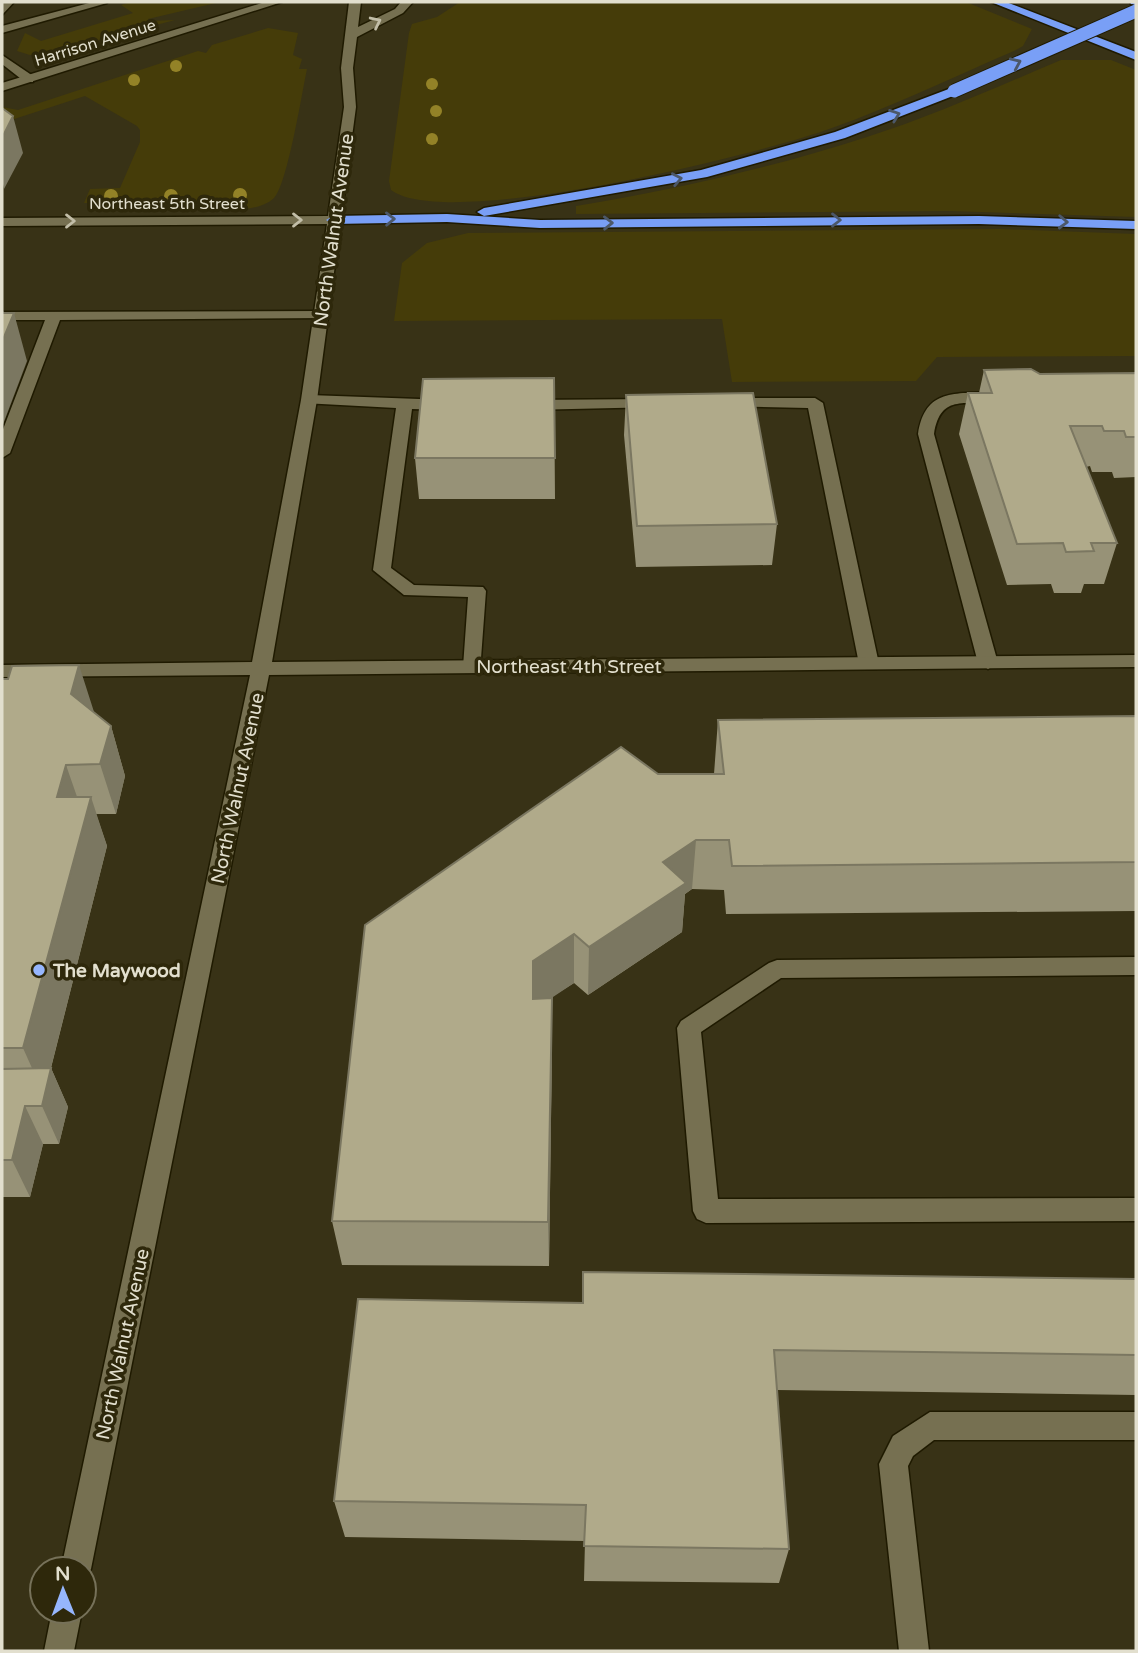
<svg xmlns="http://www.w3.org/2000/svg" width="1138" height="1653" font-family="'Varela Round',sans-serif">
  <style>
    .green { fill: #453c09 }
    .lines { fill: none; stroke-linecap: round; stroke-linejoin: round }
    .lane-casing { stroke: #1f1a00; stroke-width: 3 }
    .secondary-casing { stroke: #1f1a00; stroke-width: 3 }
    .highway-casing { stroke: #1f1a00; stroke-width: 3 }
    .lane { fill: #767051; fill-rule: evenodd }
    .secondary { fill: #767051; fill-rule: evenodd }
    .highway { fill: #799ff6; fill-rule: evenodd }
    .highway-bridge-casing { stroke: #1f1a00; stroke-width: 15; stroke-linecap: butt }
    .highway-bridge { stroke: #799ff6; stroke-width: 13 }
    .tree { fill: #938227 }
    .wall { fill: #979277 }
    .shaded-wall { fill: #7b7761 }
    .building { fill: #b0aa8a; stroke: #7b7761; stroke-width: 2 }
    .oneway { stroke: #c2bea8 }
    .oneway2 { stroke: #4c5869 }
    .poi-dot { fill: #96b6fd; stroke: #2e280b; stroke-width: 2.5 }
    .labels { text-anchor: middle; stroke-width: 7; stroke-linejoin: round; paint-order: stroke }
    .far-street-label { font-size: 16px; fill: #e2dfce; stroke: #2e280b }
    .street-label { font-size: 19px; fill: #e2dfce; stroke: #2e280b }
    .poi-label { font-size: 19px; font-weight: bold; fill: #e2dfce; stroke: #2e280b; text-anchor: start }
  </style>
  <rect width="100%" height="100%" fill="#383216"/>
  <path class="green" d="M131 2H220L148 19 149 21 175 20 50 53 30 55 17 51 25 33 41 41 133 13 121 5Z
    M460 2H966L1032 29 1023 46 1014 51C953 77 894 106 832 128 761 154 447 232 391 190L389 181 409 33 412 24 437 17Z
    M268 28 298 33 293 55 302 59 299 69H307C302 92 287 188 273 199 256 213 226 209 205 209L206 202 84 203 90 189 120 188 140 142V130L137 126 85 96 2 123V107L18 110 198 51 206 53 212 45Z
    M1061 60H1111L1136 70V217L950 211 576 214V206C674 190 771 168 867 137 933 116 997 87 1061 60Z
    M1000 229 1136 234V356L937 357 916 381 732 382 722 319 394 321 402 263 427 243 468 233Z"/>
  <g class="lines">
    <g class="lane-casing">
      <path id="lane" d="M3 2H14L2 15V3Z
        M93 2 107 3 2 33V26Z
        M2 55 33 76V82H25L2 64Z
        M322 311 329 315 327 318 60 320 10 453 2 458V432L45 320H2V312Z
        M993 392 999 394V400C967 408 941 391 934 434L998 663 988 669 978 663 918 434C925 388 955 394 993 392Z
        M309 395 447 400 455 405 447 410 412 409 391 568 414 585 483 587 486 591 480 672H466L463 667 468 597 404 595 373 570 396 408 303 403V397Z
        M728 398H815L823 403 879 664 876 669H862L859 664 808 408 722 406V400Z
        M653 399 659 401V407L528 410 520 405 528 400Z
        M1136 957V975L781 978 701 1032 718 1199 1136 1198V1221L706 1223 697 1219 693 1211 677 1028 681 1021 769 963 777 960Z
        M930 1412H1136V1440H934L913 1456 908 1466 929 1651H899L879 1464 893 1436Z"/>
    </g>
    <g class="secondary-casing">
      <path id="secondary" d="M265 2H282L2 91V83Z
        M349 2H361L358 27 395 9 401 2H413L403 13 357 37 353 68 356 107 317 400 272 662 1136 655V667L269 675 91 1569 84 1581V1569H61L250 675 2 677V665L252 662 301 400 327 224 2 226V218L328 216 344 107 341 68Z
        M52 1611H82L74 1651H44Z"/>
    </g>
    <g class="highway-casing">
      <path id="highway" d="M991 2H1006L1136 52V60Z
        M1130 2H1136V5L1131 4Z
        M954 87 958 88V94L845 138 707 177 484 216 477 212 484 208 701 170 835 132Z
        M447 214 540 220 979 216 1136 221V229L979 224 540 228 447 222 333 224 326 220 333 216Z"/>
    </g>
    <use href="#lane" class="lane"/>
    <use href="#secondary" class="secondary"/>
    <use href="#highway" class="highway"/>
    <g class="highway-bridge-casing">
      <path id="highway-bridge" d="M954 91 1136 11"/>
    </g>
    <use href="#highway-bridge" class="highway-bridge"/>
  </g>
  <g class="tree">
    <circle cx="176" cy="66" r="6"/>
    <circle cx="134" cy="80" r="6"/>
    <circle cx="432" cy="84" r="6"/>
    <circle cx="436" cy="111" r="6"/>
    <circle cx="432" cy="139" r="6"/>
    <circle cx="240" cy="195" r="7"/>
    <circle cx="111" cy="196" r="7"/>
    <circle cx="171" cy="196" r="7"/>
  </g>
  <path class="wall" d="M984 370 1040 374 1136 373V477L1114 478 1112 472H1092L1090 466 1086 467 1117 543 1104 584H1084L1081 593H1054L1051 584 1007 585 959 434 968 393H979Z
    M554 378 555 499H419L415 458Z
    M626 395 777 524 772 565 636 567 624 435Z
    M2 679 94 713 111 726 125 776 116 814H96L107 846 51 1068 68 1107 59 1144H43L30 1197H2Z
    M1136 716V911L726 914 724 890 692 889 685 894 682 932 588 995 574 983 550 998 552 1046 549 1266 342 1265 332 1221 658 774H714L718 720Z
    M1136 1279V1395L777 1390 789 1549 779 1583 584 1581 585 1541 345 1537 334 1501 583 1303Z"/>
  <path class="shaded-wall" d="M13 116 23 153 4 189 2 179V138Z
    M2 307 8 327 14 313 27 361 2 427Z
    M79 665 95 715 71 694Z
    M111 726 125 776 116 814 100 764Z
    M66 765 83 814 57 797Z
    M91 797 107 846 44 1095 23 1048Z
    M696 840 692 889 685 894 682 932 588 995 589 947 663 862Z
    M574 934V983L535 1009 533 999V961Z
    M552 998V1046L549 1266 548 1222Z
    M51 1068 68 1107 59 1144 42 1106Z
    M25 1106 43 1144 30 1197 12 1160Z"/>
  <path class="building" d="M2 108 13 116 2 138Z
    M2 313H14L2 342Z
    M1031 369 1040 374 1136 373V437H1126L1124 431H1104L1102 426H1070L1117 543H1091L1094 551 1066 552 1063 543 1017 544 968 393H992L984 370Z
    M554 378 555 458H415L423 379Z
    M753 393 777 524 637 526 626 395Z
    M79 665 71 694 111 726 100 764 66 765 57 797H91L23 1048H2V679H8L12 666Z
    M1136 716V862L732 866 729 840H696L663 862 686 883 589 947 574 934 533 961V999L552 998 548 1222 332 1221 365 925 621 747 658 774H724L718 720Z
    M51 1068 42 1106H25L12 1160H2V1069Z
    M583 1272 1136 1279V1355L774 1350 789 1549 584 1546 586 1505 334 1501 358 1299 583 1303Z"/>
  <defs><path id="oneway-chevron" d="M-2-3.5L2.5 0L-2 3.5" fill="none" stroke-width="1.6" stroke-linecap="round" stroke-linejoin="round" transform="scale(1.75)"/></defs>
  <g class="oneway">
    <use href="#oneway-chevron" transform="translate(376 22) rotate(-26)"/>
    <use href="#oneway-chevron" transform="translate(297 220)"/>
    <use href="#oneway-chevron" transform="translate(70 221)"/>
  </g>
  <g class="oneway2">
    <use href="#oneway-chevron" transform="translate(1016 63) rotate(-24)"/>
    <use href="#oneway-chevron" transform="translate(895 115) rotate(-20)"/>
    <use href="#oneway-chevron" transform="translate(677 179) rotate(-11)"/>
    <use href="#oneway-chevron" transform="translate(390 219) rotate(-1)"/>
    <use href="#oneway-chevron" transform="translate(836 220)"/>
    <use href="#oneway-chevron" transform="translate(1063 222) rotate(2)"/>
    <use href="#oneway-chevron" transform="translate(608 223) rotate(-1)"/>
  </g>
  <circle class="poi-dot" cx="39" cy="970" r="7"/>
  <g class="labels">
    <g class="far-street-label">
      <text transform="translate(95 42) rotate(-17)" y="6">Harrison Avenue</text>
      <text x="167" y="209">Northeast 5th Street</text>
    </g>
    <g class="street-label">
      <text transform="translate(333 230) rotate(-82)" y="7">North Walnut Avenue</text>
      <text x="569" y="673">Northeast 4th Street</text>
      <text transform="translate(237 788) rotate(-78)" y="7">North Walnut Avenue</text>
      <text transform="translate(122 1344) rotate(-78)" y="7">North Walnut Avenue</text>
    </g>
    <g class="poi-label">
      <text x="53" y="977">The Maywood</text>
    </g>
  </g>
  <rect width="1138" height="1653" fill="none" stroke="#e2dfce" stroke-width="7"/>
  <g transform="translate(63 1590) rotate(359)"><circle r="33" fill="#2e280b" stroke="#767159" stroke-width="2"/>
  <path d="M0-5L12 26L0 18L-12 26Z" fill="#96b6fd"/>
  <text y="-10" font-size="19" font-weight="bold" text-anchor="middle" fill="#e2dfce">N</text>
  </g>
</svg>
